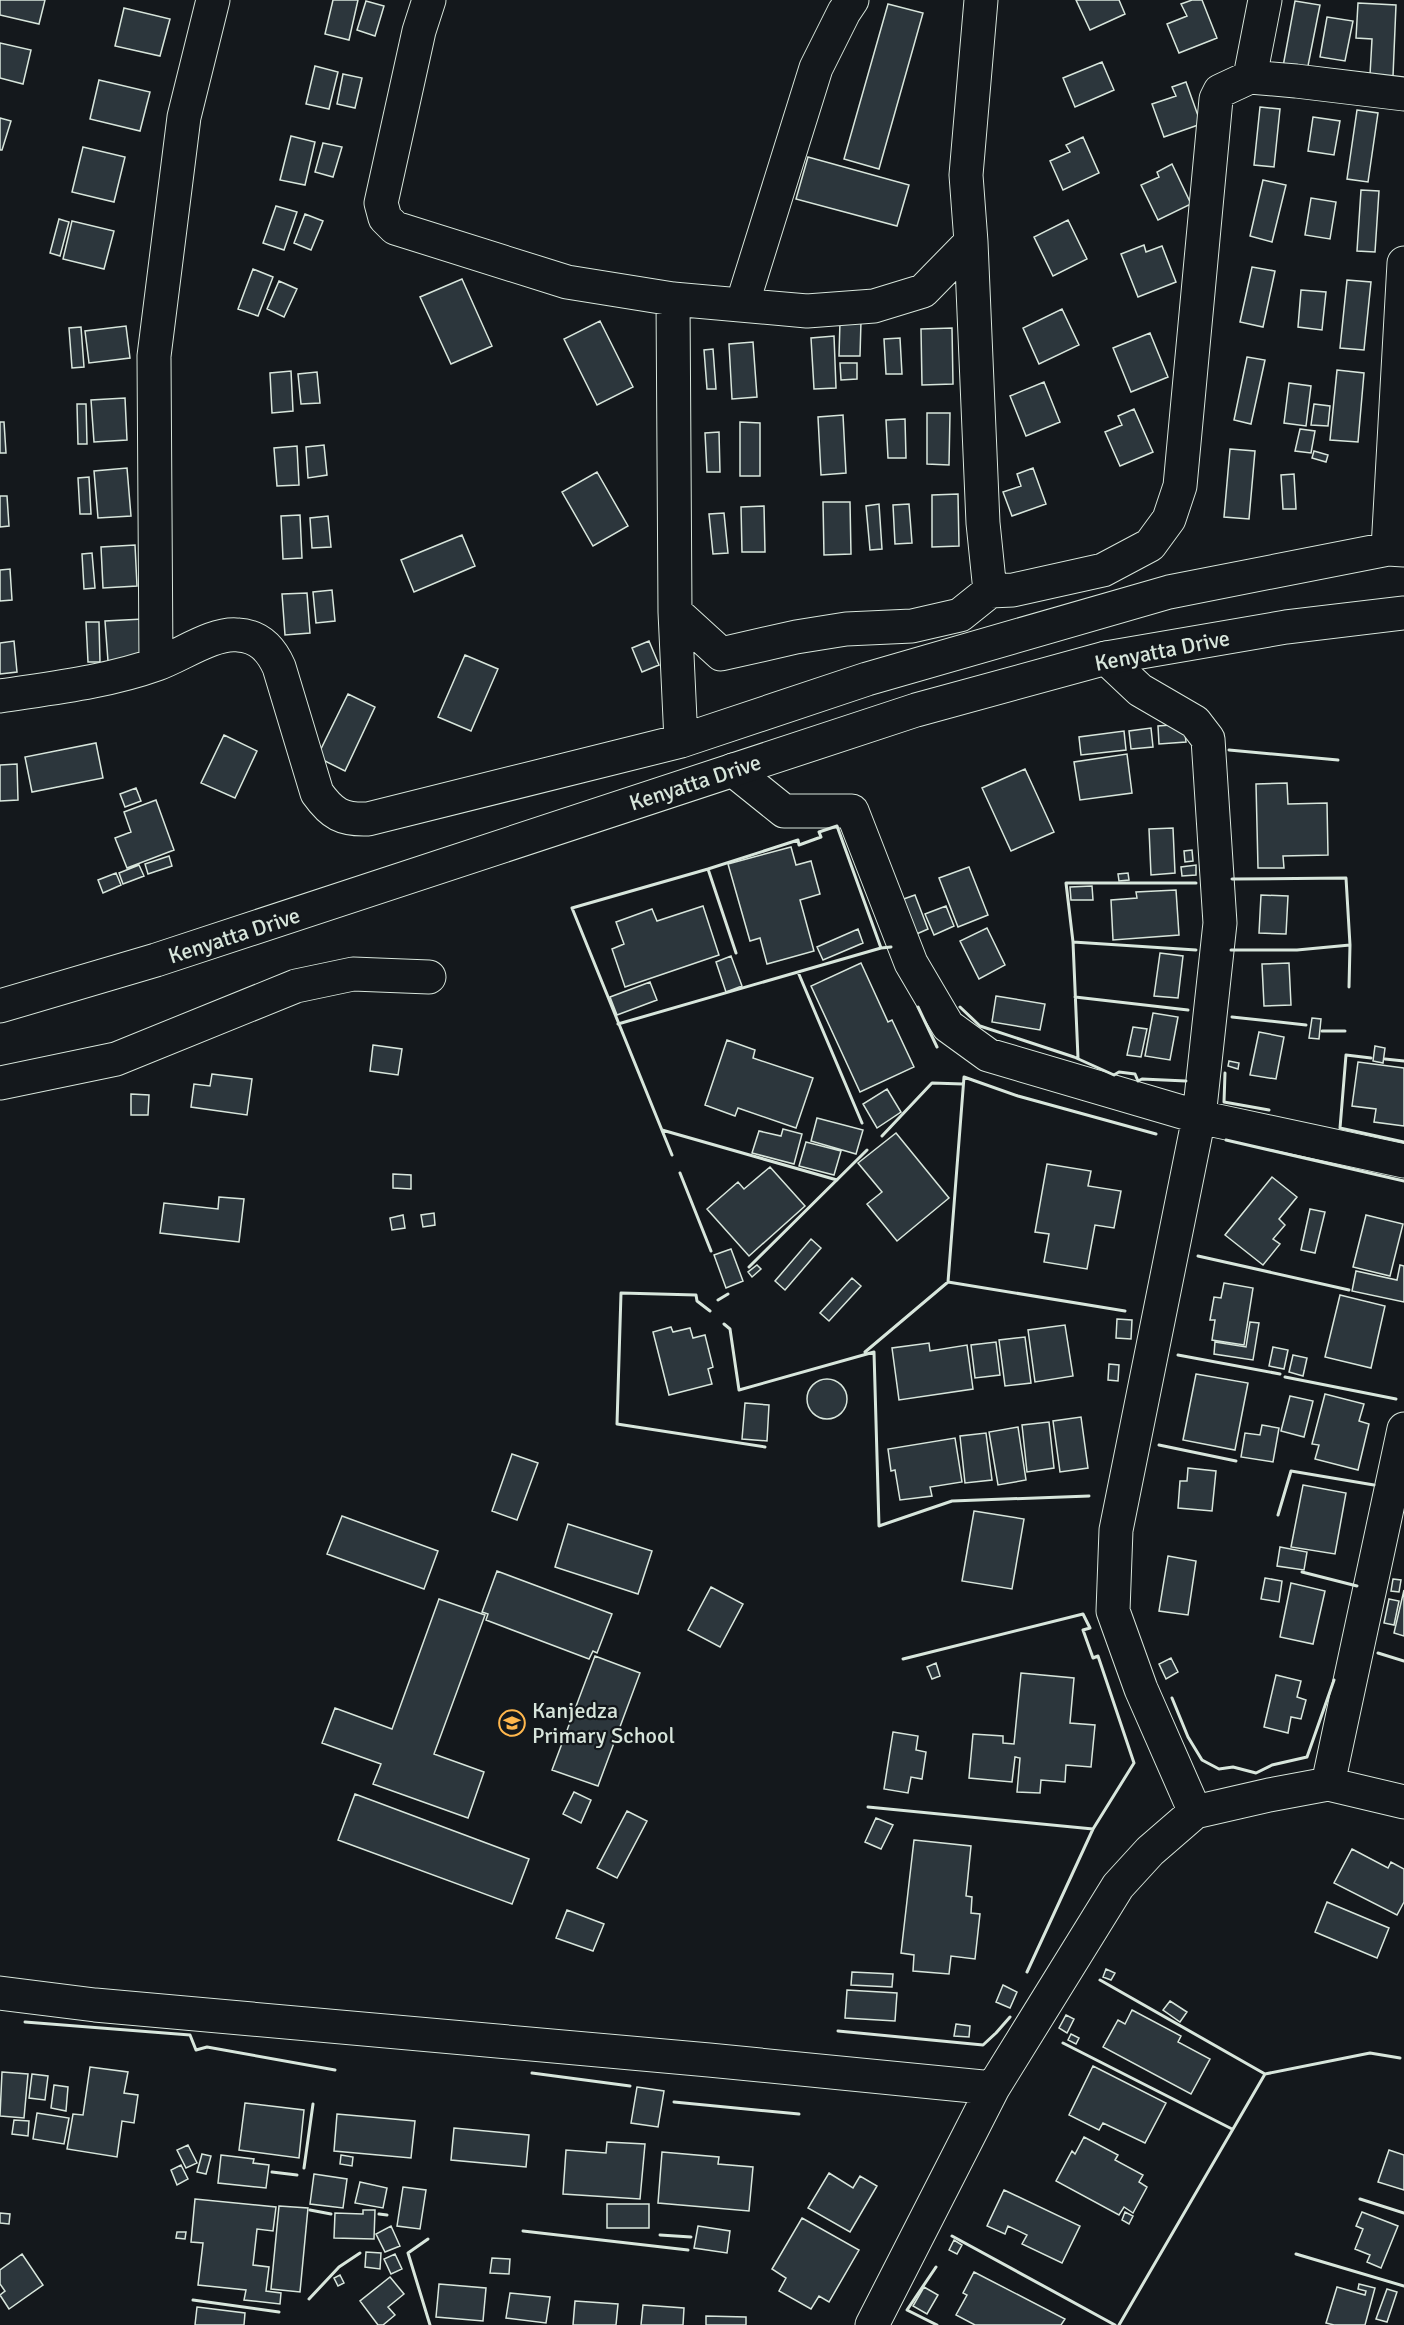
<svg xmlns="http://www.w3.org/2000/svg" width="1404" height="2325" font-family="Signika,sans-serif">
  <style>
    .building { fill: #2c363c; stroke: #d8e6dc; stroke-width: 1.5 }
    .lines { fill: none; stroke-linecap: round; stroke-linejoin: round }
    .minor-casing { stroke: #d8e6dc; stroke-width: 35 }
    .major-casing { stroke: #d8e6dc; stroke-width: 35 }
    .minor { stroke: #14181c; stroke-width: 33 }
    .major { stroke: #14181c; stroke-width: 33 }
    .wall { stroke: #d8e6dc; stroke-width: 3 }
    .labels { text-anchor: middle; stroke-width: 4.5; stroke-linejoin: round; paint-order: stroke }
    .street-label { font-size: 22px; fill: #d8e6dc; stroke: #14181c }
    .poi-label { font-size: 22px; fill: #d8e6dc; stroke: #14181c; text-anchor: start }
  </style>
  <rect width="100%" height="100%" fill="#14181c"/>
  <path class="building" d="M0 0H45L39 24 0 15Z
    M333 0H358L349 40 325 34Z
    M1076 0H1119L1125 14 1090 30Z
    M1192 0H1202L1217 38 1179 53 1167 24 1187 16 1181 4Z
    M366 1 384 6 375 36 357 30Z
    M1295 1 1320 5 1306 76 1282 72Z
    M1358 3 1396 5 1393 76 1370 75 1372 39 1356 38Z
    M888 4 923 13 879 169 844 159Z
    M124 8 170 19 160 56 115 46Z
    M1327 17 1353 21 1345 61 1320 57Z
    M0 43 31 50 23 84 0 78Z
    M1102 62 1114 90 1075 107 1063 78Z
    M315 66 338 72 329 109 306 104Z
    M343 74 362 78 355 108 337 104Z
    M99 80 150 92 140 131 90 119Z
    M1186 82 1201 124 1164 137 1152 104 1176 96 1172 87Z
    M1260 107 1280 109 1274 167 1254 165Z
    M1357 110 1378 113 1368 182 1347 179Z
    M1313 117 1340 121 1334 155 1308 151Z
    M0 118 11 121 2 150H0Z
    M291 136 315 142 305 185 280 180Z
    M1083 137 1099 173 1063 190 1050 161 1070 152 1066 145Z
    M323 143 342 147 333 177 315 172Z
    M83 147 125 157 114 202 72 192Z
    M808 157 909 185 897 226 796 199Z
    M1172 164 1191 204 1158 220 1141 185 1159 177 1157 172Z
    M1263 180 1286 185 1272 242 1250 236Z
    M1361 190 1379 191 1375 252 1357 251Z
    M1311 198 1336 202 1330 239 1305 235Z
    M276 206 297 212 284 250 263 243Z
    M305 214 323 221 311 250 294 243Z
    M59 219 69 222 60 256 50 253Z
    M1068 220 1087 259 1053 276 1034 237Z
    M72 221 114 231 104 269 63 259Z
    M1144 245 1146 252 1162 246 1176 282 1138 297 1121 254Z
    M1252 267 1275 271 1263 327 1240 322Z
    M253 269 273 277 258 316 238 309Z
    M462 279 492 346 451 364 420 297Z
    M1347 280 1371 282 1364 350 1340 348Z
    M279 281 297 289 284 317 267 309Z
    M1301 290 1326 292 1322 330 1298 327Z
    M1062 309 1079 345 1039 364 1023 328Z
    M600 321 633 387 597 405 564 339Z
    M840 321H861L860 356H839Z
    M126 326 130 358 89 363 85 331Z
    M81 327 84 367 72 368 69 328Z
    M952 328 953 384 922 385 921 329Z
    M1150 333 1168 377 1131 392 1113 348Z
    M834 336 836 388 814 389 811 338Z
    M900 338 902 374H886L884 339Z
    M753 342 757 397 732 399 729 344Z
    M713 349 716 389H707L704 350Z
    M1247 357 1265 360 1251 424 1234 420Z
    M840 363H857V379L841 380Z
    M1337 370 1364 373 1358 442 1330 440Z
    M291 371 293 411 272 413 270 373Z
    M317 372 320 403 301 404 298 374Z
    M1044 382 1060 422 1026 436 1010 396Z
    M1289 383 1311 386 1306 426 1284 423Z
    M125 398 127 440 94 442 91 400Z
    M77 404H86L87 444H78Z
    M1314 404 1330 406 1328 426 1311 425Z
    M1134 409 1153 452 1120 466 1105 432 1122 425 1118 416Z
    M927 413H950L949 465 927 464Z
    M843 415 846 473 821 475 818 417Z
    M905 419 906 458H888L886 420Z
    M0 422H4L6 453H0Z
    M740 422 760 423V476H740Z
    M1300 429 1315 431 1311 453 1295 451Z
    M719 432 720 472H707L705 433Z
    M324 445 327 475 308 478 306 447Z
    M297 446 299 485 277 486 274 448Z
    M1230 449 1255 451 1249 519 1224 517Z
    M1314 451 1328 455 1326 462 1312 458Z
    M127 468 131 516 98 518 94 471Z
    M1033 468 1046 504 1012 516 1003 492 1021 486 1017 474Z
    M597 472 628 526 593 546 562 492Z
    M1294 474 1296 509H1283L1281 475Z
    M89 477 91 514H80L78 478Z
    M958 494 959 546 932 547V495Z
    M0 496H7L9 526 0 527Z
    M823 502H850L851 554 824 555Z
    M879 504 882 549 870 550 866 506Z
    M909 504 912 543 895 544 893 505Z
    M764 506 765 552H742L741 507Z
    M724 513 728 553 713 554 709 514Z
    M300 515 302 558 283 559 281 516Z
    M328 516 331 547 312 548 310 518Z
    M462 535 475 566 414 592 401 560Z
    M135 545 137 586 103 588 101 547Z
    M92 553 95 588 84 589 82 554Z
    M10 569 12 600 0 601V570Z
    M332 590 335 621 316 623 313 592Z
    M307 593 310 633 285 635 282 594Z
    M143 619 145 658 108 661 105 621Z
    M86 622H99L100 662H88Z
    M14 641 17 672 0 674V643Z
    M649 641 659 665 642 672 632 648Z
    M465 655 498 669 471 731 438 717Z
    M348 694 375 707 345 771 317 757Z
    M1184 724 1186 742 1159 744 1158 726Z
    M1151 728 1153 747 1131 749 1129 731Z
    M1124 731 1126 750 1081 755 1079 737Z
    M224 735 257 751 235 798 201 783Z
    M96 743 103 778 32 792 25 757Z
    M1127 754 1132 793 1080 800 1074 762Z
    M17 764 18 800 0 801V765Z
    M1025 769 1054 832 1011 851 982 788Z
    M1287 783 1288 804 1327 803 1328 855 1283 856 1284 868H1258L1256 784Z
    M136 788 141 801 125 807 120 794Z
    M156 800 174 850 127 868 115 838 131 832 124 812Z
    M1173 828 1175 873 1151 875 1149 829Z
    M791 847 796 865 811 861 820 894 800 900 814 951 767 964 760 938 750 941 728 864Z
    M1192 850 1193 861 1185 862 1184 851Z
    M169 856 172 866 148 874 145 864Z
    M139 865 144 876 123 884 119 873Z
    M1196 865V875L1182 876 1181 867Z
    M969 867 988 915 958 927 939 878Z
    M116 873 121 885 103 893 98 880Z
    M1128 873 1129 880 1119 881 1118 874Z
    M1092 886 1093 900H1071L1070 887Z
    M1176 890 1179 935 1113 940 1111 900 1137 898 1136 892Z
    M915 895 928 929 912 936 898 901Z
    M1261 895 1288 896 1286 934 1259 933Z
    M703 906 719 955 625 987 612 949 624 944 616 922 652 909 657 921Z
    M946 906 954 926 934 935 925 914Z
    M987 928 1005 965 979 979 960 941Z
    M858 929 863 943 823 960 817 947Z
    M1160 953 1183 956 1178 998 1154 996Z
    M731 956 742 986 726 992 716 962Z
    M861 963 888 1022 892 1020 914 1067 860 1092 811 986Z
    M1289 963 1291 1005 1264 1006 1262 964Z
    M650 982 657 1000 617 1015 610 997Z
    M996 996 1045 1004 1040 1030 992 1022Z
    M1153 1013 1178 1017 1170 1060 1145 1056Z
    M1312 1018 1321 1019 1319 1039 1309 1038Z
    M1133 1027 1147 1029 1141 1057 1127 1055Z
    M1259 1032 1284 1037 1276 1079 1250 1075Z
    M727 1040 755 1050 753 1058 813 1078 796 1128 738 1108 735 1116 705 1105Z
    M373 1045 402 1049 398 1075 370 1071Z
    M1375 1046 1385 1048 1383 1063 1373 1061Z
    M1229 1061 1239 1063 1238 1069 1228 1066Z
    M1358 1062 1404 1068V1126L1374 1122 1376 1109 1352 1106Z
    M212 1074 252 1079 247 1115 191 1107 194 1084 210 1086Z
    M887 1089 901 1112 877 1128 863 1104Z
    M131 1094 149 1095 148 1115H131Z
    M817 1118 863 1130 856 1154 811 1141Z
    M783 1129 802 1134 794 1164 752 1153 759 1131 781 1136Z
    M896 1133 949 1198 897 1241 867 1204 882 1192 858 1163Z
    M806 1142 841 1151 834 1175 799 1166Z
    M1047 1164 1091 1171 1088 1186 1121 1191 1114 1228 1095 1225 1087 1269 1044 1262 1049 1234 1035 1232Z
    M770 1167 805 1206 749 1256 707 1209 738 1182 744 1189Z
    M393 1174 411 1175V1189L393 1188Z
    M1272 1177 1297 1197 1279 1219 1285 1225 1273 1239 1280 1244 1263 1265 1225 1235Z
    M219 1197 244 1199 239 1242 160 1233 164 1203 218 1209Z
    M1310 1209 1325 1212 1315 1253 1301 1250Z
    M434 1213 435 1225 423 1227 421 1215Z
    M403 1215 405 1228 392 1230 390 1218Z
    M1366 1215 1403 1224 1390 1276 1353 1267Z
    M811 1239 821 1248 785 1290 775 1281Z
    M731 1249 743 1281 726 1288 714 1255Z
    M757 1265 761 1269 752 1277 748 1272Z
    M1400 1265 1404 1266V1302L1352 1291 1356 1271 1397 1280Z
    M852 1278 861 1286 829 1321 820 1313Z
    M1224 1283 1253 1288 1244 1345 1212 1340 1215 1320H1210L1214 1297 1221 1298Z
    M1340 1295 1385 1306 1371 1368 1325 1357Z
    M1117 1319 1132 1320 1131 1339 1116 1338Z
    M1250 1322 1259 1323 1253 1360 1214 1354 1215 1342 1246 1347Z
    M1065 1325 1073 1376 1035 1382 1028 1330Z
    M671 1327 673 1332 690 1328 693 1338 705 1335 713 1367 708 1369 712 1384 669 1395 653 1332Z
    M1025 1337 1031 1383 1005 1386 999 1340Z
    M996 1342 1000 1375 975 1378 971 1345Z
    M929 1343 930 1351 967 1345 973 1389 899 1400 892 1348Z
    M1273 1347 1288 1350 1284 1369 1269 1366Z
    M1293 1355 1307 1358 1303 1376 1289 1372Z
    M1109 1364 1119 1365 1118 1381 1108 1380Z
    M1196 1374 1248 1383 1235 1450 1183 1440Z
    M807 1399a20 20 0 1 1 40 0a20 20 0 1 1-40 0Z
    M1325 1394 1364 1404 1359 1421 1369 1424 1358 1470 1315 1459 1319 1445 1312 1444Z
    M1290 1396 1313 1401 1304 1437 1281 1431Z
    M745 1403 769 1405 767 1441 742 1439Z
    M1081 1417 1088 1468 1060 1472 1053 1421Z
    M1049 1422 1054 1468 1027 1472 1022 1425Z
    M1262 1425 1279 1428 1273 1462 1241 1457 1245 1433 1260 1435Z
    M1018 1427 1026 1480 998 1485 989 1432Z
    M986 1433 992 1480 965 1483 960 1436Z
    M955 1438 962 1482 930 1487 932 1496 900 1500 895 1470 891 1471 888 1449Z
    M512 1454 538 1463 517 1520 492 1511Z
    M1188 1468 1216 1471 1212 1511 1178 1508 1180 1481H1187Z
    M1303 1485 1346 1493 1335 1554 1291 1547Z
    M974 1511 1024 1519 1012 1589 962 1581Z
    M342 1516 438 1551 424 1589 327 1554Z
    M568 1524 652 1551 638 1594 555 1567Z
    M1280 1547 1307 1552 1304 1570 1277 1566Z
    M1168 1556 1196 1561 1188 1615 1159 1611Z
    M497 1571 612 1614 597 1653 593 1651 589 1659 486 1620 488 1614 482 1612Z
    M1265 1578 1282 1581 1279 1602 1261 1599Z
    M1393 1579 1401 1580 1399 1592 1391 1591Z
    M1291 1583 1325 1591 1313 1644 1280 1637Z
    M711 1587 743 1604 720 1647 688 1630Z
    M1404 1590V1636L1394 1633Z
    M439 1599 485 1615 434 1754 484 1772 468 1818 373 1784 381 1764 322 1743 335 1708 392 1729Z
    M1389 1599 1399 1601 1394 1625 1384 1623Z
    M595 1656 640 1673 598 1786 552 1770Z
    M1171 1658 1178 1672 1166 1679 1159 1664Z
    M936 1663 940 1676 932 1679 927 1667Z
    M1021 1673 1074 1678 1070 1723 1095 1725 1091 1767 1066 1765 1065 1782 1041 1780 1040 1793 1017 1792 1020 1758 1015 1757 1012 1782 969 1778 973 1734 1003 1736V1743L1014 1744Z
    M1276 1675 1301 1681 1297 1697 1306 1700 1301 1719 1291 1717 1288 1733 1264 1727Z
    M893 1732 918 1736 916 1750 926 1752 922 1779 911 1777 908 1793 884 1789Z
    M574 1792 591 1800 581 1823 563 1814Z
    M355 1794 529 1859 512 1904 338 1840Z
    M627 1811 647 1821 617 1878 597 1868Z
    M876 1818 893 1825 881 1849 865 1842Z
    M914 1840 971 1846 966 1896 972 1897 971 1913 980 1914 975 1959 951 1956 949 1974 913 1971 914 1955 901 1953Z
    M1352 1849 1388 1868 1391 1862 1404 1869V1902L1397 1915 1334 1883Z
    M1327 1902 1389 1928 1377 1958 1315 1932Z
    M567 1910 604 1924 593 1951 556 1938Z
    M1106 1969 1115 1973 1111 1980 1103 1977Z
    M852 1972 893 1974 892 1987 851 1985Z
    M1003 1985 1017 1992 1010 2008 996 2002Z
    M847 1990 897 1993 895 2021 845 2018Z
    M1170 2001 1187 2012 1180 2022 1163 2010Z
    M1132 2010 1181 2036 1178 2042 1210 2059 1191 2094 1103 2047 1118 2020 1125 2024Z
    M1066 2015 1074 2019 1067 2033 1059 2028Z
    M956 2024 970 2026 969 2037 954 2036Z
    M1071 2034 1079 2038 1076 2044 1068 2040Z
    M1093 2066 1166 2103 1145 2143 1103 2123 1099 2130 1069 2115Z
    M90 2067 128 2072 124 2093 138 2095 134 2123 122 2121 117 2157 67 2149 73 2114 83 2115Z
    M2 2072 28 2074 24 2118 0 2116Z
    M32 2074 48 2076 45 2100 29 2098Z
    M54 2085 68 2087 66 2111 51 2108Z
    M637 2087 664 2091 658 2127 631 2123Z
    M245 2103 304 2110 299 2158 239 2150Z
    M37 2113 69 2118 64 2144 33 2139Z
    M337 2114 415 2121 411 2158 334 2151Z
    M14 2120 29 2121 28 2136 12 2134Z
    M454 2128 529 2135 526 2167 451 2160Z
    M1084 2137 1118 2155 1115 2160 1143 2175 1139 2182 1147 2187 1133 2213 1124 2207 1119 2215 1056 2181 1072 2151 1075 2154Z
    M607 2142 645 2144 640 2199 563 2194 566 2150 606 2153Z
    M188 2145 197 2163 186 2168 177 2150Z
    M1389 2150 1404 2155V2190L1378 2182Z
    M662 2152 719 2157 718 2164 753 2167 749 2211 658 2203Z
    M202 2154 211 2156 206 2174 197 2172Z
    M221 2155 254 2159 253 2163 269 2165 266 2188 218 2183Z
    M341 2155 353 2157 352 2166 340 2164Z
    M181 2165 188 2179 177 2185 171 2170Z
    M829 2173 853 2188 860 2176 877 2186 850 2232 808 2208Z
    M314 2174 347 2179 343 2208 310 2204Z
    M360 2182 387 2188 383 2208 355 2203Z
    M403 2187 426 2190 420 2229 397 2226Z
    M1004 2190 1080 2226 1062 2263 1022 2244 1027 2235 1008 2226 1005 2234 987 2226Z
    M195 2199 276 2207 273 2231 257 2229 253 2265 269 2267 266 2291 281 2293 280 2304 244 2300 246 2290 198 2285 203 2243 191 2242Z
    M607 2204H649V2228H607Z
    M279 2206 308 2208 300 2292 271 2289Z
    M363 2210H375L374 2239 334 2238 335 2213 363 2214Z
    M1125 2212 1133 2216 1129 2224 1122 2220Z
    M1362 2212 1398 2226 1381 2268 1367 2262 1370 2255 1355 2249 1363 2229 1356 2226Z
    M0 2213 10 2214 9 2224 0 2223Z
    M802 2218 859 2250 829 2302 819 2296 811 2309 779 2291 786 2278 772 2269Z
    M391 2226 400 2246 385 2252 376 2234Z
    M698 2226 730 2231 727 2253 694 2248Z
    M177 2232H186L185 2239 176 2238Z
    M954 2240 962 2245 957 2254 949 2250Z
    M366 2252 381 2253 380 2269 365 2267Z
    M22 2254 43 2285 9 2309 0 2295 5 2291 0 2284V2270Z
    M395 2254 402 2269 391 2274 384 2259Z
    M492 2258 510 2259 509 2274 490 2273Z
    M974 2272 1065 2319 1061 2325H975L956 2315 967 2295 963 2293Z
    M340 2275 344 2283 338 2286 334 2278Z
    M390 2277 404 2294 388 2307 395 2315 383 2325H378L360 2301Z
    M439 2284 486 2288 483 2321 436 2317Z
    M1359 2284 1375 2288 1365 2325H1334L1326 2323 1337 2287 1365 2295 1366 2291 1358 2289Z
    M924 2287 938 2295 927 2314 913 2306Z
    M1387 2289 1397 2292 1387 2322 1376 2319Z
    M510 2293 550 2297 546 2323 506 2318Z
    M575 2301 618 2304 616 2325H573Z
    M643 2305 684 2308 683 2325H641Z
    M197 2307 245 2313 244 2325H195Z
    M706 2316 746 2317V2325H706Z"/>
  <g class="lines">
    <g class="minor-casing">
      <path id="minor" d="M429 0 419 31 381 203 385 218 395 228 567 282 673 299 807 311 874 306 923 291 971 242 966 175 981 0
        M1250 77 1265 0
        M971 242 983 523 990 591
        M673 299 675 612 681 741
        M742 305 816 68 844 12 852 0
        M1388 549 1404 263
        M675 612 721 654 796 637 846 629 912 626 960 615 990 591 1013 590 1103 570 1150 545 1169 519 1180 486 1216 99 1220 91 1250 77 1296 81 1404 94
        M1106 658 1140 690 1195 722 1208 739 1220 923 1199 1117 1116 1530 1113 1611 1141 1689 1195 1812
        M156 664 154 356 184 117 213 0
        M0 696C52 688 107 682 157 664 180 656 214 632 238 635 259 636 271 649 279 667L317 793C332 814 342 820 368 819L681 741 867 679 1169 592 1388 549 1404 550
        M733 770 784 811H852L911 963 948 1026 988 1055 1199 1117 1404 1161
        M0 1083 116 1059 296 986 353 974 429 977
        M1328 1784 1404 1429
        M0 1993 95 2005 709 2060 993 2088
        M872 2325 993 2088 1118 1886 1150 1851 1195 1812 1269 1795 1328 1784 1404 1802"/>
    </g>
    <g class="major-casing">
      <path id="major" d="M0 1006 156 960 916 710 1106 658 1286 627 1404 613"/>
    </g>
    <use href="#minor" class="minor"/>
    <use href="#major" class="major"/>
    <path class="wall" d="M1229 750 1338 760
      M708 869 798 840 799 845 821 837 819 832 837 826 881 948
      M1232 879 1346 878 1350 945 1349 987
      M1073 942 1196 950
      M1231 950H1297L1350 945
      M798 972 862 1123
      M1075 997 1188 1010
      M918 1007 937 1047
      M960 1007 980 1026 1074 1057 1114 1075 1119 1072 1135 1074 1138 1081 1142 1079 1186 1081
      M1232 1017 1306 1025
      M618 1024 881 948 891 947
      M1322 1031H1345
      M1078 1058 1073 942 1066 883H1196
      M1371 1058 1346 1055 1340 1128 1404 1142
      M1385 1059 1404 1061
      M1225 1073 1224 1102 1269 1110
      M662 1130 837 1180
      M882 1136 932 1083 963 1084
      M1226 1140 1404 1181
      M672 1155 572 908 708 869 736 953
      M680 1173 711 1251
      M1198 1256 1349 1290
      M749 1267 867 1150
      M948 1282 964 1077 1018 1096 1156 1134
      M718 1300 728 1294
      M710 1311 697 1301 696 1295 621 1293 617 1424 765 1447
      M724 1324 730 1329 739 1390 874 1352 879 1526 952 1501 1089 1496
      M865 1352 948 1282 1125 1311
      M1178 1355 1280 1374
      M1285 1377 1396 1399
      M1159 1445 1236 1461
      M1278 1515 1291 1471 1374 1485
      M1302 1572 1357 1586
      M1378 1653 1404 1661
      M1172 1698 1188 1737 1202 1760 1219 1769 1233 1767 1256 1773 1272 1765 1307 1757 1334 1680
      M868 1807 1093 1829 1134 1763 1098 1656 1093 1658 1083 1630 1090 1628 1083 1614 903 1659
      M1027 1972 1093 1829
      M1100 1980 1265 2074
      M25 2022 190 2035 196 2050 207 2047 335 2070
      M838 2031 983 2045 996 2033 1010 2017
      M1063 2043 1232 2129
      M532 2073 630 2086
      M674 2102 799 2114
      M304 2168 313 2104
      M272 2172 297 2175
      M1360 2199 1404 2213
      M310 2210 331 2214
      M379 2214 387 2215
      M523 2231 688 2250
      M660 2235 691 2237
      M952 2236 1115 2325
      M428 2239 408 2253 430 2325
      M1296 2254 1404 2286
      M936 2267 907 2310 937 2325
      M309 2299 339 2267 360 2253
      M193 2300 279 2312
      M1119 2325 1265 2074 1370 2053 1400 2058"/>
  </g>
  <defs>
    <g id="school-ring" transform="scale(1.35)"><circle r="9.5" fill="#14181c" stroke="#ffb74d" stroke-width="1.5"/><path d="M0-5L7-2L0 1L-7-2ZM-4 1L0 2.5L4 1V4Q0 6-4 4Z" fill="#ffb74d"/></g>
  </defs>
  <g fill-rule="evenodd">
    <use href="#school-ring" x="512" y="1723"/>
  </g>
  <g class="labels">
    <g class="street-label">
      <text transform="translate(1162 650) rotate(-11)" y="8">Kenyatta Drive</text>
      <text transform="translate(695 782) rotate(-18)" y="8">Kenyatta Drive</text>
      <text transform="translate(234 935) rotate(-18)" y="8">Kenyatta Drive</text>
    </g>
    <g class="poi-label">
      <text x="532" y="1718">Kanjedza<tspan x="532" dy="25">Primary School</tspan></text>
    </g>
  </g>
</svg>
